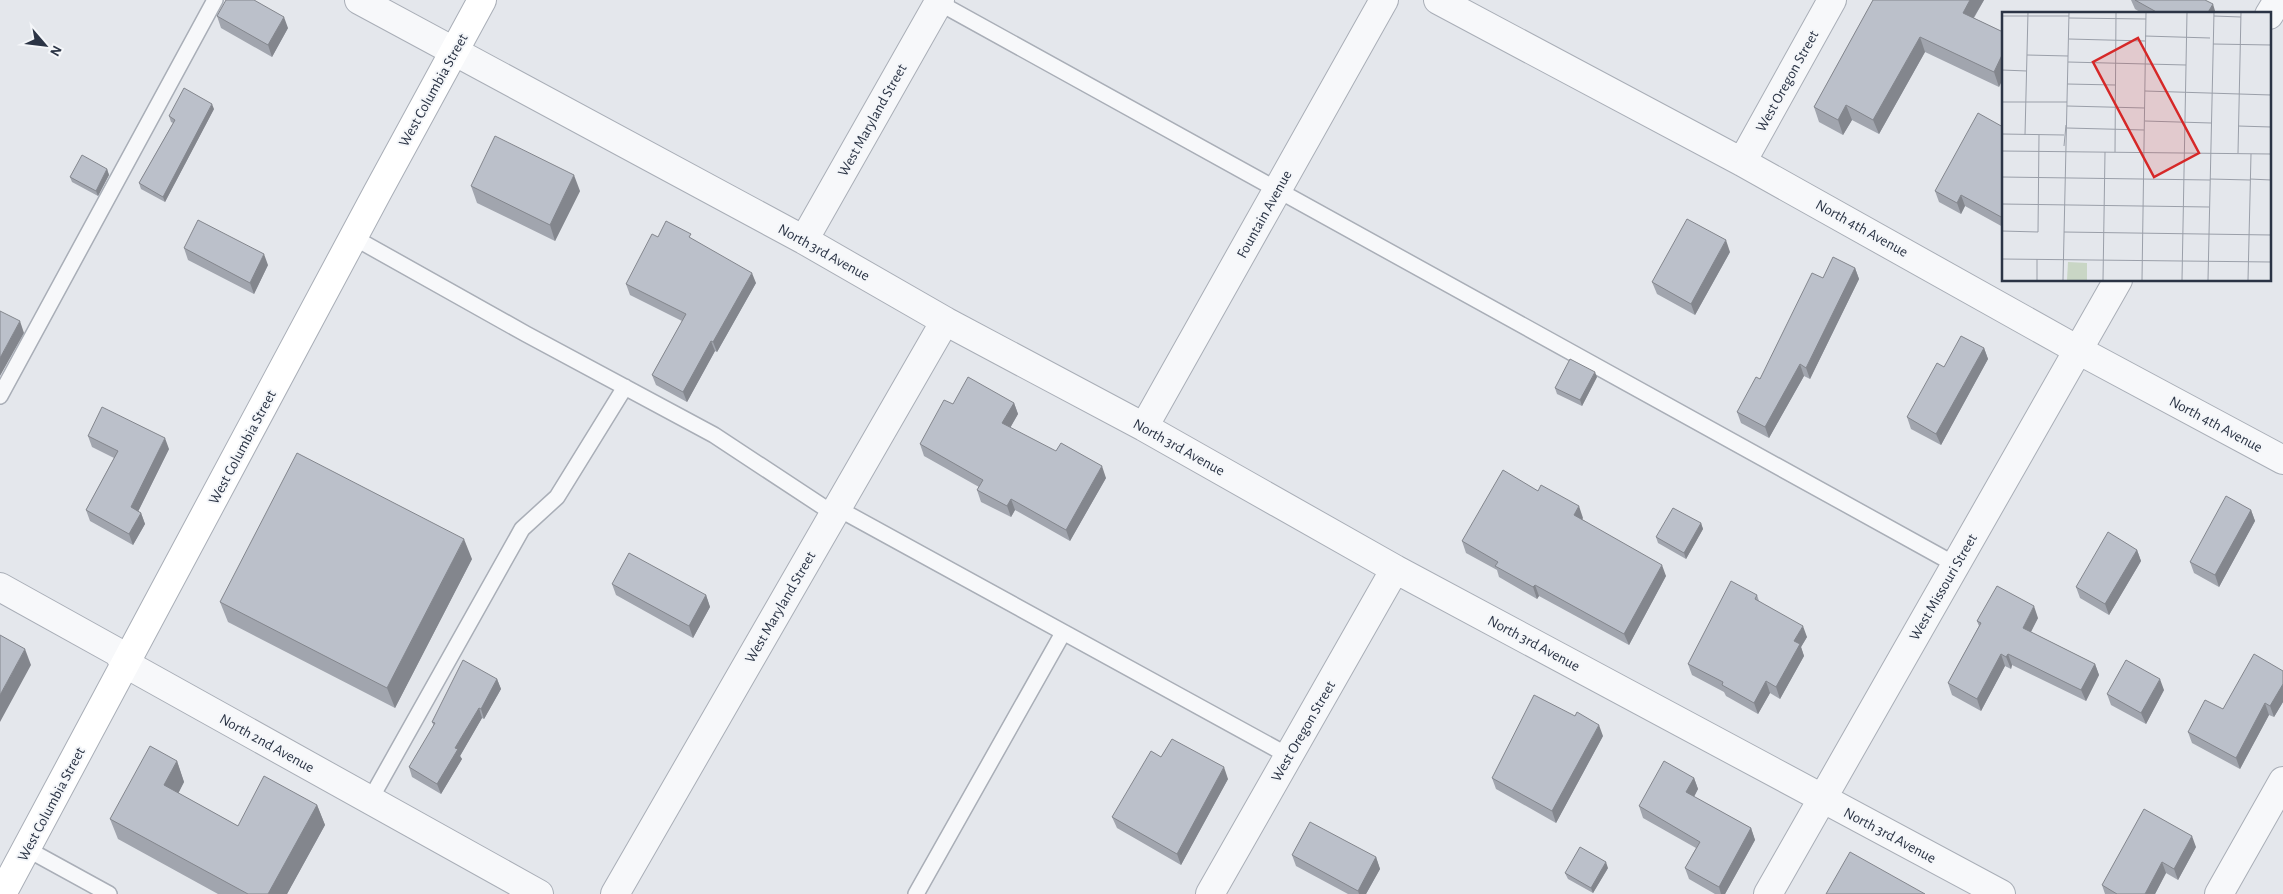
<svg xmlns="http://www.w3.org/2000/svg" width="2283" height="894" font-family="'Alegreya Sans',sans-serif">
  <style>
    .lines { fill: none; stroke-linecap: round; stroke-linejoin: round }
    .lane-casing { stroke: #a9aeb7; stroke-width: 18 }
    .street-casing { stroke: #a9aeb7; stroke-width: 30 }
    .secondary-casing { stroke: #a9aeb7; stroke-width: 30 }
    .lane { stroke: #f7f8fa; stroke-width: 15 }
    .street { stroke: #f7f8fa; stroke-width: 28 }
    .secondary { stroke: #fff; stroke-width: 28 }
    .wall { fill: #a1a5ae }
    .shaded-wall { fill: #83868d }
    .building { fill: #bbc0ca; stroke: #83868d }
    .labels { text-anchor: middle; stroke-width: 4; stroke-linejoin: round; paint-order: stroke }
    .street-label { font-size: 15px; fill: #2b3445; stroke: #f4f6f9 }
    .inset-road { fill: none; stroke: #9a9fa9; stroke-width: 1 }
    .view { fill: #d62828; fill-opacity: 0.15; stroke: #d62828; stroke-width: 2.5 }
    .inset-edge { fill: none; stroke: #2b3445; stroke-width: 2.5 }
  </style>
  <rect width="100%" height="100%" fill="#e4e7ec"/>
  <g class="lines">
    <g class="lane-casing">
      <path id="lane" d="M934 0 1956 565
        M353 237 526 334 714 435 834 514
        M0 396 215 0
        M837 508 1289 756
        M370 800 522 529 557 497 625 387
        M27 849 109 894
        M916 894 1063 633"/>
    </g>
    <g class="street-casing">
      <path id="street" d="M359 0 804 240 945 321 1144 427 1395 569 2001 894
        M1438 0 1742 162 2078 350 2283 460
        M2269 15 2278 0
        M1742 162 1832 0
        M804 240 940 0
        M1144 427 1384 0
        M0 587 117 652 126 664 539 894
        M615 894 945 321
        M1210 894 1395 569
        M1768 894 2118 280
        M2219 894 2283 781"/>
    </g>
    <g class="secondary-casing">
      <path id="secondary" d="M2 894 377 193 482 0"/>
    </g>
    <use href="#lane" class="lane"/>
    <use href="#street" class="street"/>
    <use href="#secondary" class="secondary"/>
  </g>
  <path class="wall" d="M1873 0H1984L1974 18 2003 32 1999 87 1925 52 1879 134 1852 120 1843 135 1819 122 1814 107Z
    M2131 0H2205L2216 14H2143L2135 9Z
    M217 16 288 28 272 57 221 28Z
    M214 109 165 202 141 189 139 183 173 123 171 122 169 116Z
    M2003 127V227L1965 206 1961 214 1939 202 1935 191Z
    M107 169 109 175 98 196 72 182 70 177Z
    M471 186 580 191 555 241 477 203Z
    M658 237 693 239 756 283 717 352 715 351 687 402 656 385 652 375 682 321 630 295 626 284Z
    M184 248 268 265 254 294 188 260Z
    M1730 252 1695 315 1657 294 1652 282Z
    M1855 268 1859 279 1810 379 1804 376 1769 438 1741 423 1737 412 1760 379 1823 278Z
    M1984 348 1988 359 1941 445 1911 429 1907 417 1944 367Z
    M1597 377 1582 406 1557 394 1555 388Z
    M1014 403 1018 414 1010 428 1106 478 1070 541 1015 510 1011 517 981 502 977 490 979 487 924 456 920 444 953 404Z
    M88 436 169 449 138 511 141 513 145 524 133 545 90 521 86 510 114 458 92 447Z
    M2251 510 2255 521 2219 587 2194 573 2190 562Z
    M1583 518 1582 519 1666 576 1629 645 1539 596 1537 599 1499 577 1497 570 1466 553 1462 541Z
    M1701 523 1703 529 1686 559 1658 543 1656 537Z
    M2137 550 2141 561 2109 615 2080 598 2076 587Z
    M472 559 395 708 228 622 220 602Z
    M612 584 706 595 710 607 693 638 616 595Z
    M1757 595 1759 601 1807 637 1801 647 1804 656 1780 699 1770 693 1758 714 1726 696 1724 692 1692 675 1688 664Z
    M2038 618 2031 632 2095 664 2099 675 2086 701 2012 665 2011 669 2005 666 1981 711 1952 695 1948 683 1979 626 1977 621Z
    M2283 671V702L2274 717 2269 715 2240 769 2192 743 2188 732Z
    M497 679 501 689 484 719 482 718 460 756 462 759 441 794 412 777 409 767 434 726 432 722Z
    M2164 690 2146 724 2111 705 2107 694Z
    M1603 736 1556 823 1496 789 1492 778Z
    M1161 757 1228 779 1181 865 1117 828 1112 817Z
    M177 761 184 782 178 793 238 826 317 805 325 825 287 894H218L118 839 110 819Z
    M1694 778 1698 789 1694 797 1751 828 1755 840 1725 894H1715L1689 879 1685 868 1696 848 1643 818 1639 806Z
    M2196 847 2178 880 2166 873 2155 894H2105L2102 885Z
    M1292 855 1376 857 1380 869 1366 894H1348L1296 866Z
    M1608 868 1593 893 1568 879 1565 873Z"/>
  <path class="shaded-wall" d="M1970 0H1984L1968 27 1963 13Z
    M2213 4 2216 14H2207Z
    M284 17 288 28 272 57 268 45Z
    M1920 37 1925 52 1879 134 1873 120Z
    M2003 53V79L1999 87 1994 72Z
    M212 104 214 109 165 202 163 197Z
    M1846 105 1852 120 1843 135 1838 120Z
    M107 169 109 175 98 196 96 191Z
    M574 175 580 191 555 241 550 225Z
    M1961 195 1965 206 1961 214 1957 203Z
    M1726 240 1730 252 1695 315 1691 304Z
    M264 254 268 265 254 294 250 283Z
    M1855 268 1859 279 1810 379 1806 368Z
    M752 273 756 283 717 352 713 342Z
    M20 321 24 333 0 376V358Z
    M711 341 715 351 687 402 683 392Z
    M1984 348 1988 359 1941 445 1936 434Z
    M1800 364 1804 376 1769 438 1765 427Z
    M1595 372 1597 377 1582 406 1580 400Z
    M1014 403 1018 414 1006 435 1002 423Z
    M165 438 169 449 135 518 131 507Z
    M1102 466 1106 478 1070 541 1066 530Z
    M1011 499 1015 510 1011 517 1007 506Z
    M1579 506 1583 518 1578 526 1574 515Z
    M2251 510 2255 521 2219 587 2215 575Z
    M141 513 145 524 133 545 129 534Z
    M1701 523 1703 529 1686 559 1684 553Z
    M464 539 472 559 395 708 387 688Z
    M2137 550 2141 561 2109 615 2105 604Z
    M1662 565 1666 576 1629 645 1624 634Z
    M1535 585 1539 596 1537 599 1533 587Z
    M706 595 710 607 693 638 689 626Z
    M2034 606 2038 618 2027 639 2023 628Z
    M1803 626 1807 637 1801 647 1804 656 1780 699 1776 687 1794 641Z
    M25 649 31 665 0 722V695Z
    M2001 654 2005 666 1981 711 1977 699Z
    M2008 654 2012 665 2011 669 2006 657Z
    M2095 664 2099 675 2086 701 2081 690Z
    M497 679 501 689 484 719 481 709Z
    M2160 679 2164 690 2146 724 2141 713Z
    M1766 681 1770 693 1758 714 1754 703Z
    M2283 684V702L2274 717 2270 706Z
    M2265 703 2269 715 2240 769 2236 758Z
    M479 708 482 718 460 756 462 759 441 794 437 784 455 748Z
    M1599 725 1603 736 1556 823 1552 811Z
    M177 761 184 782 172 806 164 785Z
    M1224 767 1228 779 1181 865 1177 854Z
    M1694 778 1698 789 1690 804 1686 792Z
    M317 805 325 825 287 894H268Z
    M1751 828 1755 840 1725 894H1721L1719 887Z
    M2192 836 2196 847 2178 880 2174 869Z
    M1376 857 1380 869 1366 894H1359L1358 891Z
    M1606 862 1608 868 1593 893 1591 888Z
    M2162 862 2166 873 2155 894H2145Z"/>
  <path class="building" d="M226 0H254L284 17 268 45 217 16Z
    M1873 0H1970L1963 13 2003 32V53L1994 72 1920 37 1873 120 1846 105 1838 120 1814 107Z
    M2135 0H2205L2213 4 2207 14H2160Z
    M184 88 212 104 163 197 139 183 175 120 169 116Z
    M1978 113 2003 127V218L1961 195 1957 203 1935 191Z
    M495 136 574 175 550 225 471 186Z
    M82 155 107 169 96 191 70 177Z
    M1687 219 1726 240 1691 304 1652 282Z
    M198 220 264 254 250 283 184 248Z
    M666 221 691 234 689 237 752 273 713 342 711 341 683 392 652 375 686 314 626 284 652 234 658 237Z
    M1833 257 1855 268 1806 368 1800 364 1765 427 1737 412 1756 377 1760 379 1812 273 1823 278Z
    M0 311 20 321 0 358Z
    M1961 336 1984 348 1936 434 1907 417 1937 363 1944 367Z
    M1570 359 1595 372 1580 400 1555 388Z
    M968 377 1014 403 1002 423 1056 451 1061 443 1102 466 1066 530 1011 499 1007 506 977 490 983 480 920 444 944 400 953 404Z
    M102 407 165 438 131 507 141 513 129 534 86 510 118 451 88 436Z
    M297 453 464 539 387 688 220 602Z
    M1503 470 1538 491 1541 485 1579 506 1574 515 1662 565 1624 634 1535 585 1533 587 1495 566 1498 562 1462 541Z
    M2226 496 2251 510 2215 575 2190 562Z
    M1673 508 1701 523 1684 553 1656 537Z
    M2108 532 2137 550 2105 604 2076 587Z
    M629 553 706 595 689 626 612 584Z
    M1731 581 1757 595 1755 599 1803 626 1794 641 1800 644 1776 687 1766 681 1754 703 1722 685 1723 682 1688 664Z
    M1997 586 2034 606 2023 628 2095 664 2081 690 2008 654 2006 657 2001 654 1977 699 1948 683 1981 623 1977 621Z
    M0 635 25 649 0 695Z
    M2254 654 2283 671V684L2270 706 2265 703 2236 758 2188 732 2205 700 2223 709Z
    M463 660 497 679 481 709 479 708 455 748 458 749 437 784 409 767 435 723 432 722Z
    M2126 660 2160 679 2141 713 2107 694Z
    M1534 695 1575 716 1577 712 1599 725 1552 811 1492 778Z
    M1172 739 1224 767 1177 854 1112 817 1151 751 1161 757Z
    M150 746 177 761 164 785 238 826 264 776 317 805 268 894H248L110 819Z
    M1664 761 1694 778 1686 792 1751 828 1719 887 1685 868 1700 842 1639 806Z
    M2144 809 2192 836 2174 869 2162 862 2145 894H2117L2102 885Z
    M1310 822 1376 857 1358 891 1292 855Z
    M1580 847 1606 862 1591 888 1565 873Z
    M1850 852 1925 894H1826Z"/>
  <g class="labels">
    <g class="street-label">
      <text transform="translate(1787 81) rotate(-61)" y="5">West Oregon Street</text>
      <text transform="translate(433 90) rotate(-61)" y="5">West Columbia Street</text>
      <text transform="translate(872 120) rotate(-61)" y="5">West Maryland Street</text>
      <text transform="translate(1264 214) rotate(-61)" y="5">Fountain Avenue</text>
      <text transform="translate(1862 228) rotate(29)" y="5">North 4th Avenue</text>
      <text transform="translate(824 252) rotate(29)" y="5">North 3rd Avenue</text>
      <text transform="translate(2216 424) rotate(28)" y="5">North 4th Avenue</text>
      <text transform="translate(242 447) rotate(-62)" y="5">West Columbia Street</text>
      <text transform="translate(1179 447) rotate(29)" y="5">North 3rd Avenue</text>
      <text transform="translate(1943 587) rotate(-60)" y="5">West Missouri Street</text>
      <text transform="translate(780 607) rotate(-60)" y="5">West Maryland Street</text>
      <text transform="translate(1534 643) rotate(28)" y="5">North 3rd Avenue</text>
      <text transform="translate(1303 731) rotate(-60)" y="5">West Oregon Street</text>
      <text transform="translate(267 743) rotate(29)" y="5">North 2nd Avenue</text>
      <text transform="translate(51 804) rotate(-62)" y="5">West Columbia Street</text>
      <text transform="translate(1890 835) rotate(28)" y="5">North 3rd Avenue</text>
    </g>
  </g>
  <g transform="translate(2002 12)">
    <rect width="269" height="269" fill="#e4e7ec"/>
    <path d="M66 250 85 251V268H65Z" fill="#c9d6c5"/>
    <path class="inset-road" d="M0 4H67M212 4 239 5M67 6 144 7M143 24 208 26M67 27 143 29M211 32 269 33M25 43 66 44M66 50 184 53M0 58 25 59M65 72 113 73M143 79 269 83M0 90H65M65 94 143 96M143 109 209 111M236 114 269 115M65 116 142 118M0 122 62 123M23 123 26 0M62 134 64 113M0 139 269 142M113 140 114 0M236 141 239 0M0 165 208 168M208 167 248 168M248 167 269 168M0 192 207 195M0 219 36 220 37 123M62 220 269 223M0 247 269 250M35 268V247M61 268 67 0M101 268 103 140M140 268 144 0M180 268 185 0M206 268 212 0M246 268 249 142"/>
    <path class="view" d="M136 26 197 141 152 165 91 50Z"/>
    <rect width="269" height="269" class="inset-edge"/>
  </g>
  <g transform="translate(45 45) rotate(118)" stroke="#f4f6f9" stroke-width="4" paint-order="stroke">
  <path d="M0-4L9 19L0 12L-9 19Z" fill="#2b3445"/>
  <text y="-8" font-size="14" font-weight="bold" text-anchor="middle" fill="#2b3445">N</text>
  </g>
</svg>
